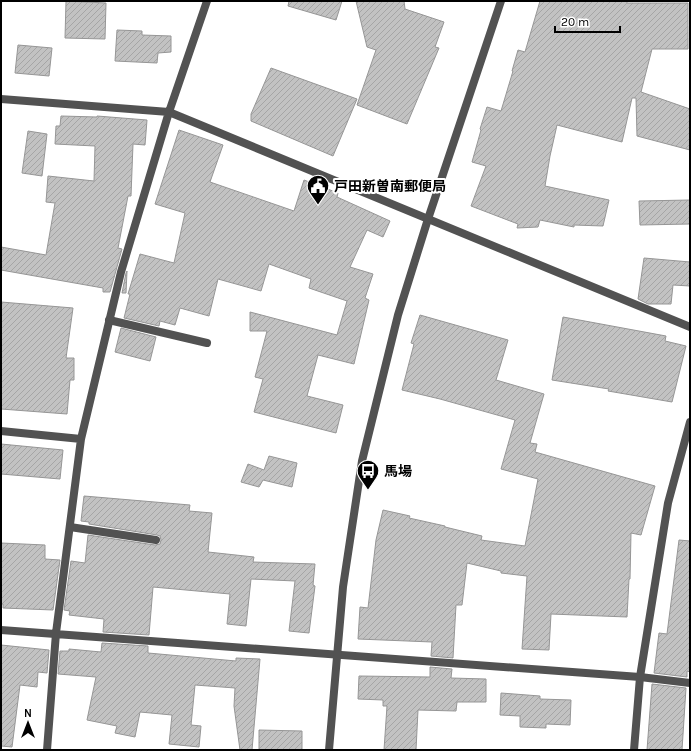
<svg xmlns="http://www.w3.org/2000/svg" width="691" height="751" font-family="Karla,'Noto Sans JP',sans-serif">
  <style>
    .building { fill: url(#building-hatch); stroke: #969696 }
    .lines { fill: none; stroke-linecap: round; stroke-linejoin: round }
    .service { stroke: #525252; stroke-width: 8 }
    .minor { stroke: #525252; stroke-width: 8 }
    .tertiary { stroke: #525252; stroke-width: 8 }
    .labels { text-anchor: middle; stroke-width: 4; stroke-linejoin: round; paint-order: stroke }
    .poi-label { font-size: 14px; font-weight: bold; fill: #000; stroke: #fff; text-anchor: start }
  </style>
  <defs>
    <pattern id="building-hatch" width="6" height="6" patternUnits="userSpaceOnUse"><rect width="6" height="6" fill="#c2c2c2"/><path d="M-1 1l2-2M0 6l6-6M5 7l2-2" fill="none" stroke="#a5a5a5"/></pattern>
  </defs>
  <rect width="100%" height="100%" fill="#fff"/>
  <path class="building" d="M66 1 106 3 105 39 65 38Z
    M289 1H342L336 20 288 6Z
    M356 1H404L405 9 444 22 435 47 439 48 407 124 357 105 376 50 367 47Z
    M540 1H627V3H688V49H652L641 92 690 109V150L637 136 636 98H632L622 142 557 125 550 156 545 186 609 200 603 226 574 225V227L540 220 538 227 517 228 518 224 471 206 486 166 472 162 481 130 480 129 487 107 501 111 513 71H512L518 50 525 52Z
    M117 30 142 31V35L171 36V52L158 53 157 63 115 61Z
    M18 45 52 48 49 76 15 73Z
    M271 68 357 99 333 156 251 121V114Z
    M61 116 97 117V116L147 120 145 145 133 144 131 196H128L118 248 122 249 110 292H103V288L1 270V247L46 255 55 203 46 202 48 176 94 181 95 146 55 144 56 126H60Z
    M179 130 223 145 210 182 294 211 304 180 338 193 337 197 390 221 383 237 367 230 350 267 373 274 365 298 369 300 354 364 318 355 307 396 343 405 336 433 254 412 263 379 255 377 267 331H250V312L337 335 347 301 309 288 311 279 269 264 261 291 218 279 209 316 180 308 175 325 160 321 159 326 124 318 130 294H128L140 254 174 263 185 213 155 204Z
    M28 131 47 134 42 176 22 173Z
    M690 200V224L640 225 639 201Z
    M644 258 690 262V286L673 285 671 304H648L638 299Z
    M127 271 126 293H122L126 273Z
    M1 302 73 308 66 358H74V380H70L67 414 1 409Z
    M420 315 508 340 496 380 544 394 530 443 537 444 535 452 655 486 641 535 631 533 630 579H629L627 617 551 614 549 650 522 649 527 576 501 573V571L467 563 462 605H456L453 658 431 656 432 642 358 639 360 607 368 608 376 540 383 510 410 516 409 518 445 526V527L482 536 481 540 525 546 538 479 501 469 515 420 440 399 402 390 414 344 411 343Z
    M563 317 666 336 665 341 686 346 672 402 608 391 609 389 552 380Z
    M121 328 156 337 150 361 115 352Z
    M1 444 63 450 60 479 1 474Z
    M269 456 297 463 292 487 263 480 259 487 241 482 248 464 264 470Z
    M84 496 190 505 189 511 212 513 208 552 254 557 253 562 315 564 313 585 315 586 309 633 289 631 295 581 251 579 246 626 227 624 230 594 153 587 149 635 103 632 104 619 69 615 70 611 64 610 71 561 85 563 88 535 155 545 160 544 161 540 160 536 157 535 89 524V522L81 521Z
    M679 540 690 541V672L687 671V677L654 673 659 633 667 634Z
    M1 543 45 545V559L60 560 53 610 3 608V604H1Z
    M102 643 148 646V653L236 661V658L260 659 252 750H240L234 706 235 688 195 685 191 725 201 726 199 747 169 744 172 715 140 712 135 737 115 733 117 726 87 720 96 677 58 674 60 651H69V649L101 652Z
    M1 645 49 650 47 673 38 672 37 687 20 685 12 747 1 746Z
    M430 667 452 669 451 678 486 679V702H457L456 711 418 710 416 750H384L387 706H383V700L358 699 359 676 430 677Z
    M652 684 686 688 682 750H647Z
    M501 693 540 696V699L571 700 570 725 546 724V728L520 727V716L500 715Z
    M259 730 302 731V750H259Z"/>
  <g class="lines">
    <path class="service" d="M109 320 207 343
      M70 527 156 540"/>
    <path class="minor" d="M1 99 169 112 690 327
      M1 431 81 439
      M1 630 640 677 690 683
      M47 750 56 633 81 439 121 272 169 112 207 1
      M634 750 640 677 668 503 690 422"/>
    <path class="tertiary" d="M329 750 343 587 362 461 398 315 428 219 501 1"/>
  </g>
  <defs>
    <g id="civic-pin" transform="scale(1.15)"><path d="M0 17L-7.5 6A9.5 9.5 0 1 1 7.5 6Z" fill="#000" stroke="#fff"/><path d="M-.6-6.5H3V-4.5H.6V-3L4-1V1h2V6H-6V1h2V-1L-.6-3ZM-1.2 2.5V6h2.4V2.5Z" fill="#fff"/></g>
    <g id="bus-pin" transform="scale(1.15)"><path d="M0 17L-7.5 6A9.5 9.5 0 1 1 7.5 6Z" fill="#000" stroke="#fff"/><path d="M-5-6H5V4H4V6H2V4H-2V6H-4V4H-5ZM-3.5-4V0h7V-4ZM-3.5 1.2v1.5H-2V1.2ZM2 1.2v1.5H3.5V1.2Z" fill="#fff"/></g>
  </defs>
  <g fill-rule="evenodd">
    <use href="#civic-pin" x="318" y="186"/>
    <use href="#bus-pin" x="368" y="471"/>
  </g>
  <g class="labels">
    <g class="poi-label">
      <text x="334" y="191">戸田新曽南郵便局</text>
      <text x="384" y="476">馬場</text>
    </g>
  </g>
  <rect width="691" height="751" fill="none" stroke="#000000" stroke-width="4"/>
  <g transform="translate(28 723)" stroke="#ffffff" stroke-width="3" paint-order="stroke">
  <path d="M0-3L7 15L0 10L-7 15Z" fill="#000000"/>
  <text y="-6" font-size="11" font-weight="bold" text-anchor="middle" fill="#000000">N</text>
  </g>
  <path d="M555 26v6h65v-6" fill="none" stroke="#000000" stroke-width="2"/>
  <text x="561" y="26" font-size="12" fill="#000000" stroke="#ffffff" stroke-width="3" paint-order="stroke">20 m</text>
</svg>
